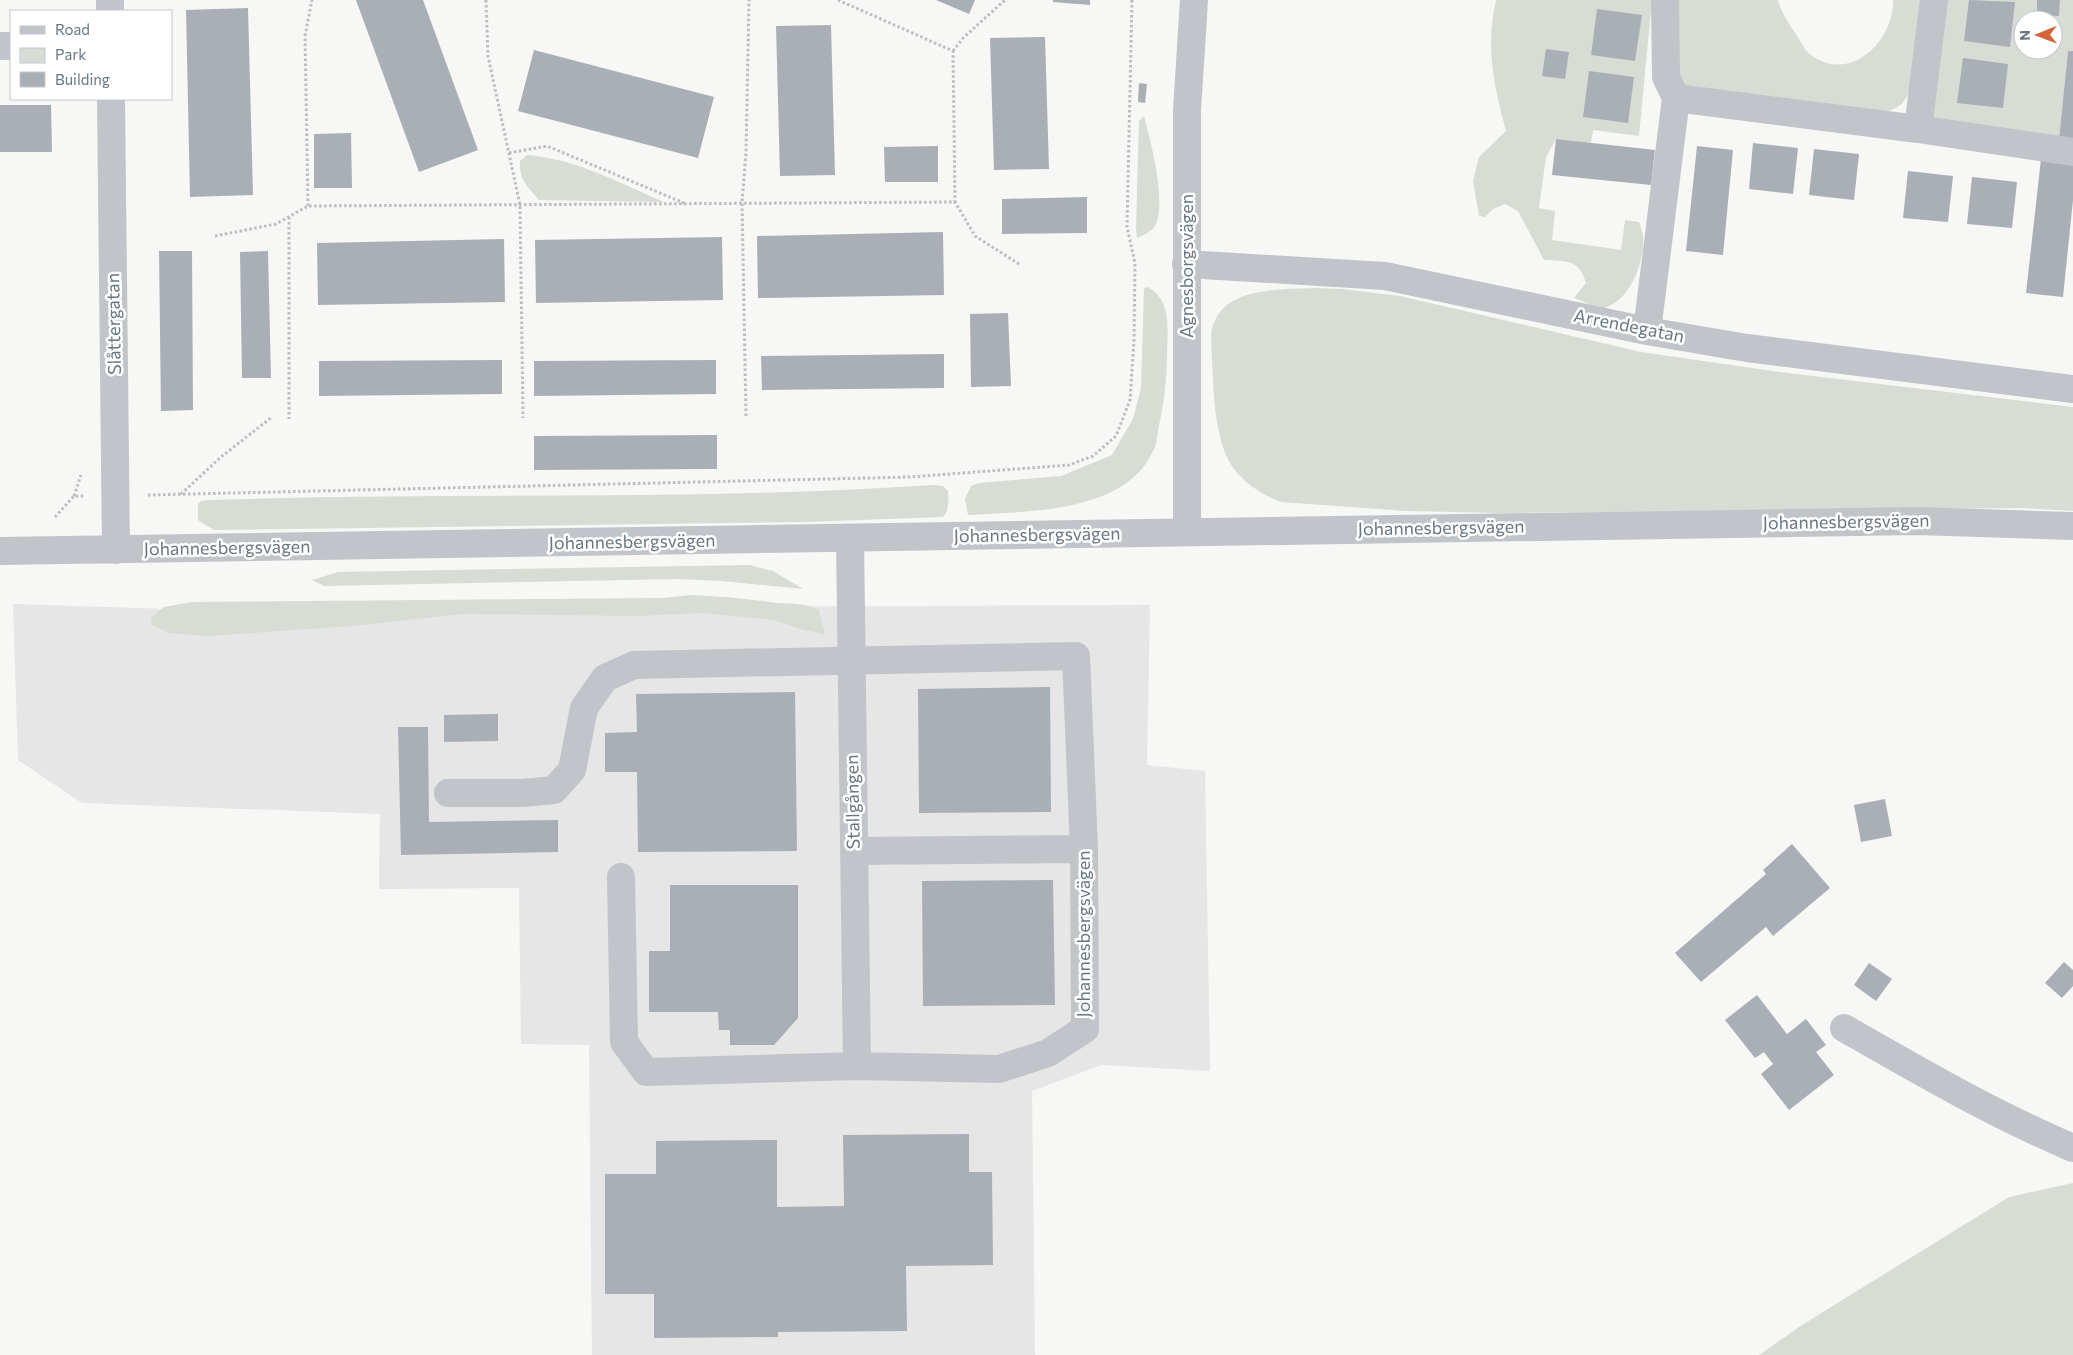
<svg xmlns="http://www.w3.org/2000/svg" width="2073" height="1355" font-family="Commissioner,sans-serif">
  <style>
    .built { fill: #e5e6e5 }
    .green { fill: #d7dcd4; fill-rule: evenodd }
    .building { fill: #a9afb5 }
    .lines { fill: none; stroke-linecap: round; stroke-linejoin: round }
    .path { stroke: #bbbdc0; stroke-width: 3; stroke-dasharray: 2.5 2.5; stroke-linecap: butt }
    .minor { stroke: #c1c4c8; stroke-width: 28 }
    .labels { text-anchor: middle; stroke-width: 5; stroke-linejoin: round; paint-order: stroke }
    .street-label { font-size: 18px; fill: #697683; stroke: #fff }
  </style>
  <rect width="100%" height="100%" fill="#f7f7f5"/>
  <path class="built" d="M13 604 169 609 1150 605 1147 765 1205 771 1210 1071 1101 1065 1032 1091 1035 1355H592L589 1045 521 1044 519 888 379 889 380 814 82 803 18 760Z"/>
  <path class="green" d="M1496 0H1652L1639 136 1593 130 1591 143 1556 139 1546 157 1539 208 1555 211 1552 240 1621 250 1625 220 1639 222C1642 230 1644 237 1643 245 1642 267 1628 303 1603 308 1593 310 1584 300 1574 298L1586 283C1579 259 1567 261 1544 260L1518 211 1505 204 1493 209 1485 217 1479 216 1473 181 1479 157 1506 131C1494 85 1485 47 1496 0Z
    M1667 0H1778C1779 9 1790 25 1795 33 1800 40 1804 50 1811 55 1850 84 1894 41 1893 0H1922L1911 87C1905 103 1901 107 1885 112L1676 89Z
    M1939 0H2073V51H2068L2059 139 1936 125 1929 111ZM2023 20H2053V50H2023Z
    M1144 116C1151 142 1166 200 1156 224 1153 231 1144 235 1137 238L1136 228 1139 121Z
    M527 155C576 159 620 183 664 202L539 200C528 187 519 180 520 161Z
    M1148 287C1171 300 1168 328 1167 351 1167 378 1164 404 1158 430 1157 436 1157 443 1154 449 1126 514 1028 511 968 515L965 499 971 486 979 483 1061 476 1112 455 1133 419 1141 388 1144 288Z
    M1315 288 1343 289 1400 296 1641 352 1787 373 2073 407V511L2021 508 1501 513 1406 511 1282 502C1258 494 1232 475 1224 450 1212 414 1213 373 1211 336 1216 286 1277 290 1315 288Z
    M933 485 943 486 948 491C948 500 950 510 943 517L806 522 214 530 198 520V504L201 501 209 500C450 492 692 501 933 485Z
    M749 565 773 571 803 589 722 581 679 579 324 586 312 580 338 572Z
    M692 595C720 596 748 599 777 603 792 604 805 603 819 610L825 634 804 630 774 620 704 613 636 616 463 614 352 626 208 636 169 633 151 624V618L164 607 192 602 662 598Z
    M2073 1183V1355H1759L1802 1325 2009 1197Z"/>
  <path class="building" d="M356 0H423L478 150 419 172Z
    M936 0H975L969 14Z
    M1053 0H1090V5L1053 2Z
    M1969 0 2015 2 2010 47 1964 41Z
    M2037 0H2060L2059 16 2037 15Z
    M248 8 253 195 190 197 186 10Z
    M1597 9 1642 15 1635 61 1591 55Z
    M831 25 835 175 780 176 776 26Z
    M1045 37 1049 169 994 170 990 38Z
    M1546 49 1569 52 1565 79 1542 76Z
    M534 50 714 97 698 158 518 111Z
    M2068 51H2073V141L2059 139Z
    M1963 58 2008 64 2003 108 1957 103Z
    M1589 71 1634 77 1628 123 1583 117Z
    M1139 83 1147 84 1145 103 1138 102Z
    M0 105H51L52 152H0Z
    M351 133 352 188H314V134Z
    M1556 139 1655 150 1651 185 1552 175Z
    M1753 143 1798 148 1793 194 1749 189Z
    M938 146V182H885L884 147Z
    M1697 146 1733 150 1723 255 1686 251Z
    M1814 149 1859 154 1854 200 1809 195Z
    M2041 159 2073 162V200L2063 297 2026 293Z
    M1908 171 1953 176 1948 222 1903 218Z
    M1972 177 2017 182 2012 228 1967 224Z
    M1087 197V233L1002 234V199Z
    M943 232 944 295 758 298 757 236Z
    M722 237 723 300 536 303 535 240Z
    M504 239 505 302 318 305 317 243Z
    M159 251H192L193 410 161 411Z
    M268 251 271 378H242L240 252Z
    M1008 313 1011 386 971 387 970 314Z
    M944 354V388L762 390 761 356Z
    M502 360V394L319 396V361Z
    M716 360V394L534 396V361Z
    M717 435V469L534 470V436Z
    M1050 687 1051 812 919 813 918 689Z
    M795 692 797 851 638 852 637 772H605V733L637 732 636 694Z
    M498 714V741L444 742V715Z
    M398 727H428L429 822 558 820V852L401 855Z
    M1885 799 1892 836 1861 842 1854 805Z
    M1792 844 1830 888 1773 936 1766 927 1701 982 1675 953 1766 874 1763 870Z
    M1053 880 1055 1005 923 1006 922 881Z
    M670 885H798V1018L774 1045H730V1030H719L718 1012H649V951H670Z
    M2064 962 2073 970V986L2062 998 2045 983Z
    M1869 963 1892 979 1876 1001 1854 985Z
    M1757 995 1787 1034 1806 1019 1826 1045 1816 1052 1834 1075 1789 1110 1761 1074 1773 1064 1764 1052 1755 1058 1725 1020Z
    M969 1134V1172H992L993 1265 906 1266 907 1331 778 1332V1337L654 1338V1294H605V1174H656V1141L777 1140V1207L844 1206 843 1135Z"/>
  <g class="lines">
    <path class="path" d="M486 0 488 56 520 205 523 418
      M838 0 953 51 955 202
      M953 51 963 38 1005 0
      M509 153 547 146 684 203
      M308 206 305 36 312 0
      M289 217V419
      M215 236 276 224 308 206 955 202 975 236 1019 264
      M746 416 742 203 746 152 749 0
      M181 494 221 457 272 417
      M148 495 910 477 1069 465 1093 456 1116 436 1130 400 1134 341 1135 263 1127 227 1132 0
      M74 496 81 475
      M55 517 74 496H84"/>
    <path class="minor" d="M110 0V11
      M0 46H11
      M1676 98 1918 129 1934 0
      M111 99 116 550
      M1918 129 2073 152
      M1186 264 1385 276 1647 331 1747 348 2073 389
      M1647 331 1676 98 1666 77 1665 0
      M1187 532V111L1194 0
      M850 538 857 1066
      M0 551 1917 521 2073 526
      M448 793H522L554 790 572 770 584 708 605 678 634 665 1076 656 1084 849 1085 1029 1048 1053 999 1069 857 1066 646 1072 624 1042 621 877
      M854 851 1084 849
      M1844 1028C1919 1071 1993 1114 2073 1148"/>
  </g>
  <g class="labels">
    <g class="street-label">
      <text transform="translate(1187 266) rotate(-90)" y="6">Agnesborgsvägen</text>
      <text transform="translate(114 324) rotate(-91)" y="6">Slåttergatan</text>
      <text transform="translate(1629 326) rotate(11)" y="6">Arrendegatan</text>
      <text transform="translate(1846 522) rotate(-1)" y="6">Johannesbergsvägen</text>
      <text transform="translate(1441 528) rotate(-1)" y="6">Johannesbergsvägen</text>
      <text transform="translate(1037 535) rotate(-1)" y="6">Johannesbergsvägen</text>
      <text transform="translate(632 542) rotate(-1)" y="6">Johannesbergsvägen</text>
      <text transform="translate(227 548) rotate(-1)" y="6">Johannesbergsvägen</text>
      <text transform="translate(853 802) rotate(-91)" y="6">Stallgången</text>
      <text transform="translate(1084 934) rotate(-90)" y="6">Johannesbergsvägen</text>
    </g>
  </g>
  <rect x="10" y="10" width="162" height="90" fill="#ffffff" stroke="#c3c8cd"/>
  <rect x="20" y="26" width="25" height="8" fill="#c1c4c8" stroke="#c3c8cd"/>
  <text x="55" y="35" font-size="15" fill="#697683">Road</text>
  <rect x="20" y="48" width="25" height="15" fill="#d7dcd4" stroke="#c3c8cd"/>
  <text x="55" y="60" font-size="15" fill="#697683">Park</text>
  <rect x="20" y="72" width="25" height="15" fill="#a9afb5" stroke="#c3c8cd"/>
  <text x="55" y="85" font-size="15" fill="#697683">Building</text>
  <g transform="translate(2038 35) rotate(269)"><circle r="24" fill="#ffffff" stroke="#c3c8cd"/>
  <path d="M0-4L9 19L0 12L-9 19Z" fill="#d36439"/>
  <text y="-8" font-size="14" font-weight="bold" text-anchor="middle" fill="#697683">N</text>
  </g>
</svg>
